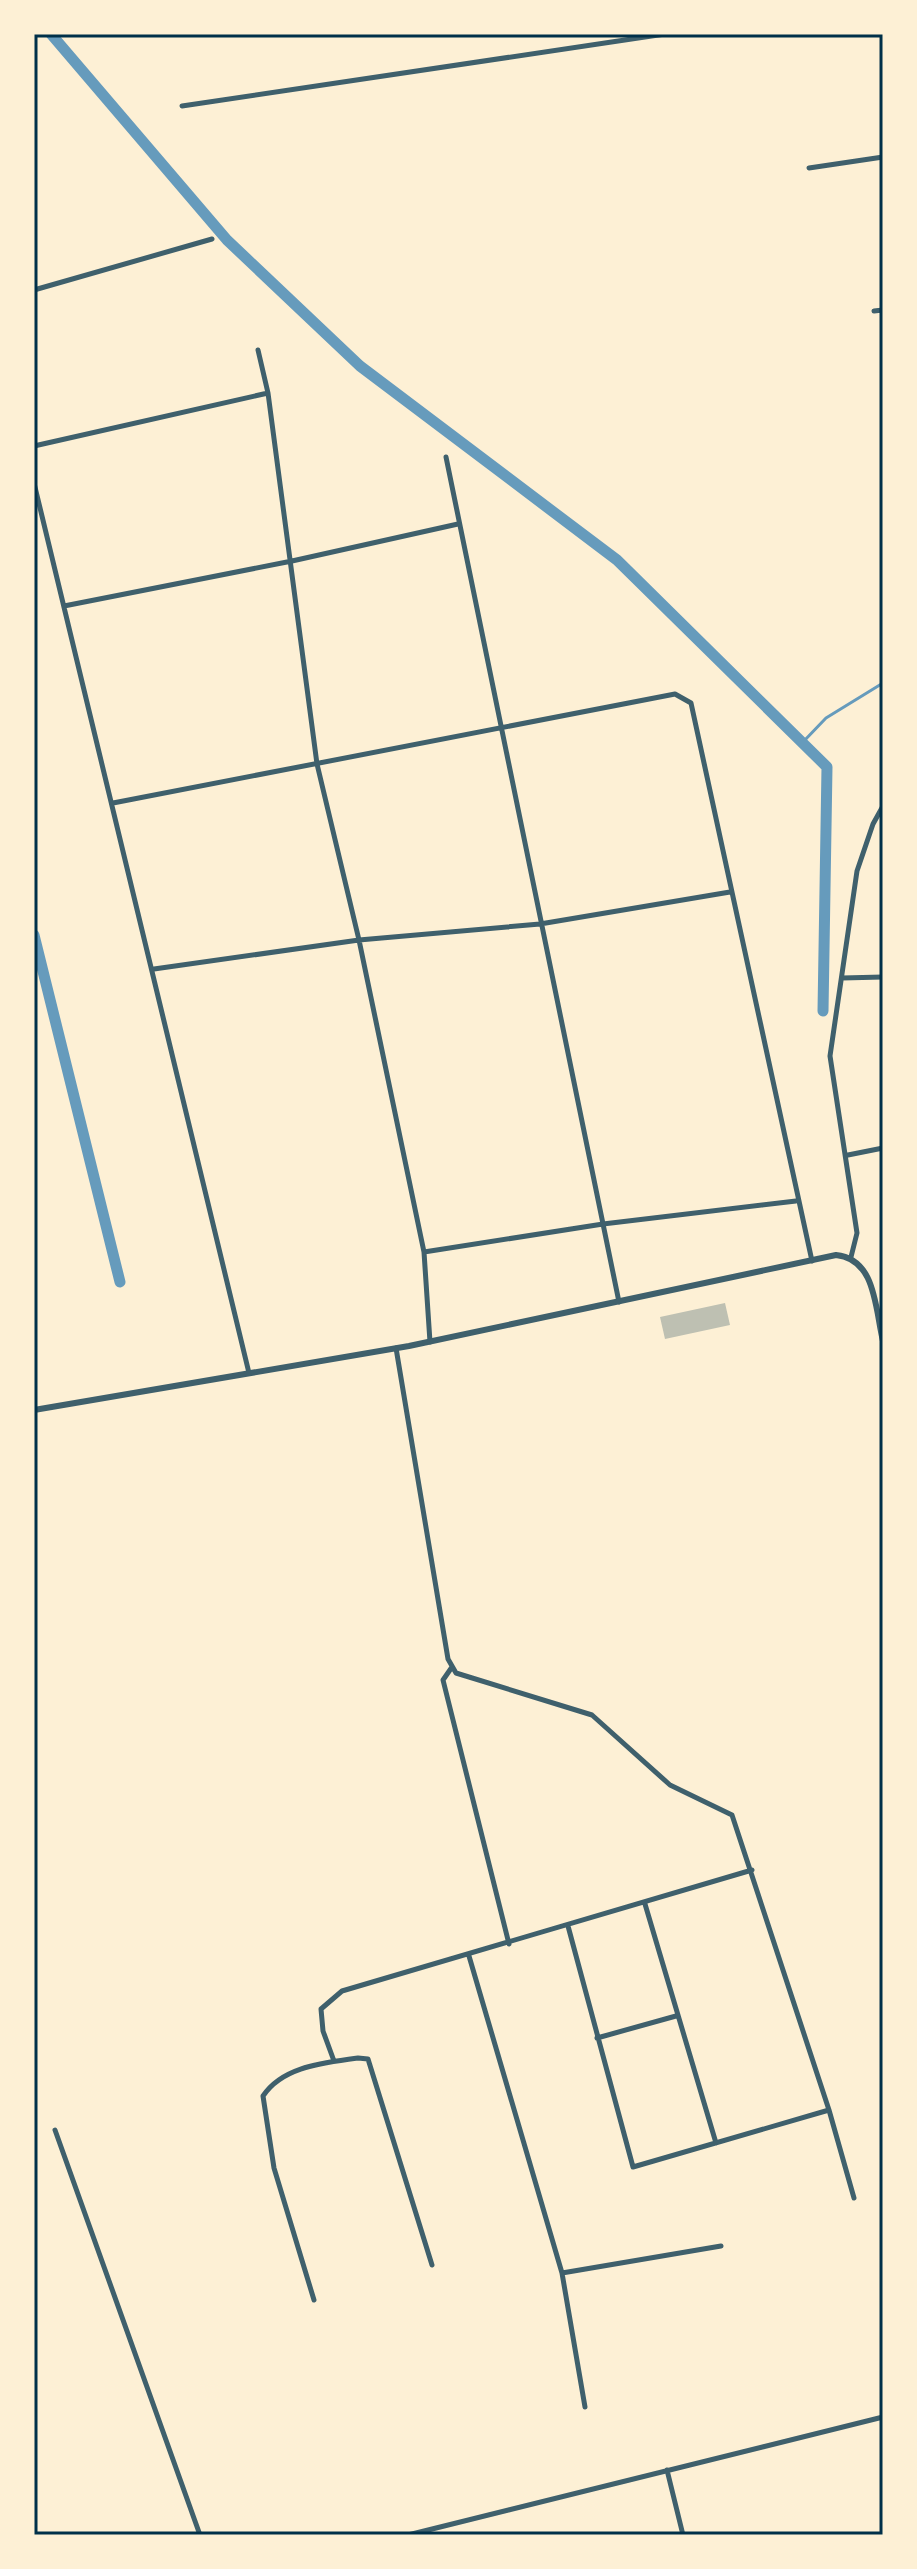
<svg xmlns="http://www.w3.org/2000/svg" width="917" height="2569" font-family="'Open Sans',sans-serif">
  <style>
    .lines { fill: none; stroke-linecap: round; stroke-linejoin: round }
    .stream { stroke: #669bbc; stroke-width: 3 }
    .canal { stroke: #669bbc; stroke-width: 11 }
    .building { fill: #bec0b2 }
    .minor { stroke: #3f606c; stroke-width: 5 }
    .tertiary { stroke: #3f606c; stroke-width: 6 }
    .neatline { fill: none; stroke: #003049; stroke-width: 3 }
  </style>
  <rect width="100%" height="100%" fill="#fdf0d5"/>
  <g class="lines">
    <path class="stream" d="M803 742 826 718 883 683"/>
    <path class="canal" d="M51 34 227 240 360 366 617 560 827 767 823 1011
      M34 935 120 1282"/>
  </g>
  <path class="building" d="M725 1303 730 1325 665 1339 660 1317Z"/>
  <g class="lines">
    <path class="minor" d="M182 106 665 34
      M809 168 883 157
      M34 290 212 239
      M874 311 883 310
      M258 350 268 393 317 764 359 940 424 1252 430 1342
      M34 446 268 393
      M446 457 619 1302
      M34 483 249 1373
      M64 606 292 561 458 524
      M113 803 675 694 691 703 812 1261
      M154 969 359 940 540 924 730 892
      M842 978 883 977
      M848 1155 883 1148
      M424 1252 603 1224 796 1201
      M851 1257 857 1233 830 1056 857 871 873 824 883 806
      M396 1348 448 1659 456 1673 592 1715 670 1785 732 1815 829 2110 854 2198
      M452 1667 443 1680 509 1944
      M645 1904 716 2143
      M568 1926 633 2167 829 2110
      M469 1956 562 2273 585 2407
      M597 2038 676 2016
      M334 2061 323 2031 321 2009 342 1991 752 1870
      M55 2130 200 2535
      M562 2273 721 2246
      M314 2300 274 2168 263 2096C283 2066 324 2063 358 2058L368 2059 432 2265
      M667 2470 683 2535
      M408 2535 883 2417"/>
    <path class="tertiary" d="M34 1410 409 1346 836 1255C876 1259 875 1308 883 1341"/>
  </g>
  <rect width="917" height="2569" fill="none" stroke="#fdf0d5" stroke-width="72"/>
  <rect x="36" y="36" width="845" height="2497" class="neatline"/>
</svg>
